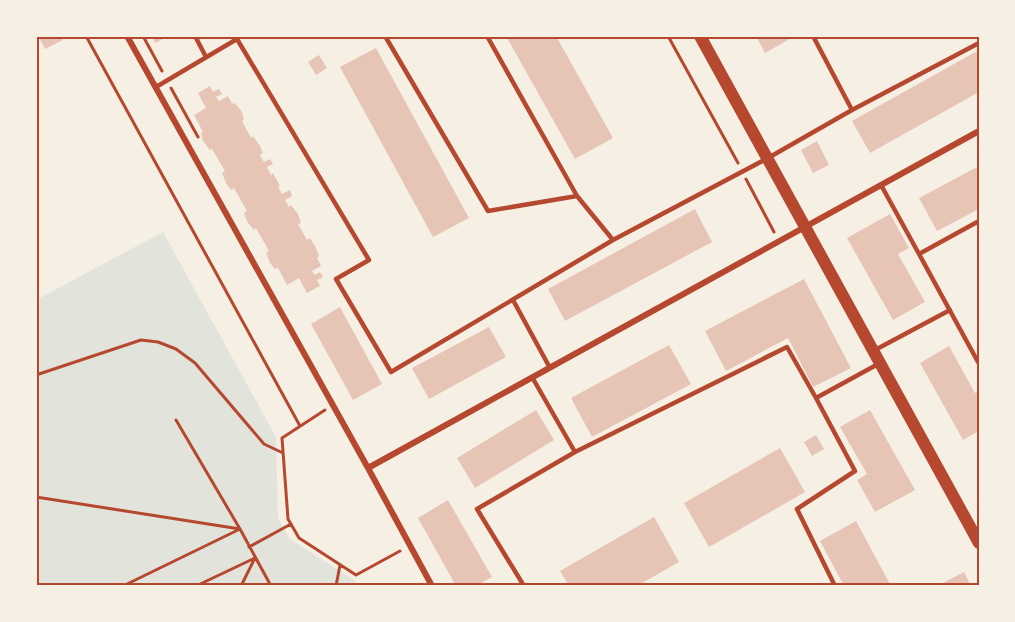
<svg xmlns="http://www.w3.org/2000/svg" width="1015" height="622" font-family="Merriweather,serif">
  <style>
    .green { fill: #e2e4dc }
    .building { fill: #e6c5b7 }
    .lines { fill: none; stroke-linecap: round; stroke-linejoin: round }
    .path { stroke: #b5482f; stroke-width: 3 }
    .service { stroke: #b5482f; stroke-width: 4.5 }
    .minor { stroke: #b5482f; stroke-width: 6 }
    .secondary { stroke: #b5482f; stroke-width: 12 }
    .neatline { fill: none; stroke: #b5482f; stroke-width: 2 }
  </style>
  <rect width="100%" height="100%" fill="#f6efe4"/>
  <path class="green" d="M163 232 276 437 278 519 290 539 354 580 357 586H36V300Z"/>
  <path class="building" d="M38 36H61L63 40 45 49Z
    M152 36H169L155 43Z
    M506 36H556L613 138 575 159Z
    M756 36H795L765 53Z
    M376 48 469 218 433 237 340 67Z
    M979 50V92L870 153 852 121Z
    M319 55 327 68 316 75 308 62Z
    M210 86 213 92 219 89 222 94 216 97 219 101 228 96 232 104 235 103 242 112 244 120 242 121 251 138 253 136 260 146 263 153 260 155 264 162 270 159 273 164 267 167 271 175 273 173 280 186 278 187 282 194 290 190 292 196 285 200 289 207 291 205 298 214 301 223 298 224 307 240 310 238 316 248 319 256 317 258 321 266 312 271 315 275 320 272 323 277 317 280 320 286 307 293 299 278 287 285 278 268 275 269 270 263 266 252 269 251 256 228 254 230 248 223 244 213 247 211 234 188 231 190 226 183 222 173 225 171 212 149 210 150 203 141 201 133 203 132 194 115 206 108 198 93Z
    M817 141 829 165 813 173 801 150Z
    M979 166V209L937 231 919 198Z
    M695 209 712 242 565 321 548 289Z
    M890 214 909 248 898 254 925 302 893 320 847 238Z
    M804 279 851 368 813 387 788 338 726 371 705 331Z
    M340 307 382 384 353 400 311 324Z
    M489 327 506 357 429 399 412 368Z
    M669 345 691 384 592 437 571 398Z
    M949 346 975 393 979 391V431L963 440 920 363Z
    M536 410 554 440 475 488 457 458Z
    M870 410 915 490 875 512 857 480 867 474 840 427Z
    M816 435 824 449 812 456 804 442Z
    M780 448 805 492 709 547 684 503Z
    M448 500 492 577 476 586H456L418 518Z
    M654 517 679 562 637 586H569L560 571Z
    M856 521 891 586H844L820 541Z
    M964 572 971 586H937Z"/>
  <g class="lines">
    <path class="path" d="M86 36 300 426
      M143 36 162 71
      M668 36 738 163
      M171 88 198 137
      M746 179 774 232
      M36 375 141 340 158 342 176 349 195 363 264 444 283 453
      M325 410 282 438 288 519 299 538 356 575 400 551
      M176 420 240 529 271 586
      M36 497 240 529 123 586
      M249 547 291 524
      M196 586 255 558 241 586
      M336 586 340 565"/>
    <path class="service" d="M195 36 206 57
      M385 36 488 211 577 196
      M487 36 577 196 613 240 768 158 852 110
      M813 36 852 110 979 43
      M156 87 237 39 369 260 336 279 391 372 613 240
      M881 185 919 254 979 221
      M919 254 978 362 979 361
      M513 300 550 368
      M875 350 950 310
      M532 377 575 452
      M524 586 477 509 575 452 787 347 816 398
      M835 586 797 509 855 471 816 398 880 363"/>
    <path class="minor" d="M127 36 368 468 432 586
      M368 468 979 131"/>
    <path class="secondary" d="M700 36 979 543"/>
  </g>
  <rect width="1015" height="622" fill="none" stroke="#f6efe4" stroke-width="75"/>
  <rect x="38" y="38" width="940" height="546" class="neatline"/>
</svg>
